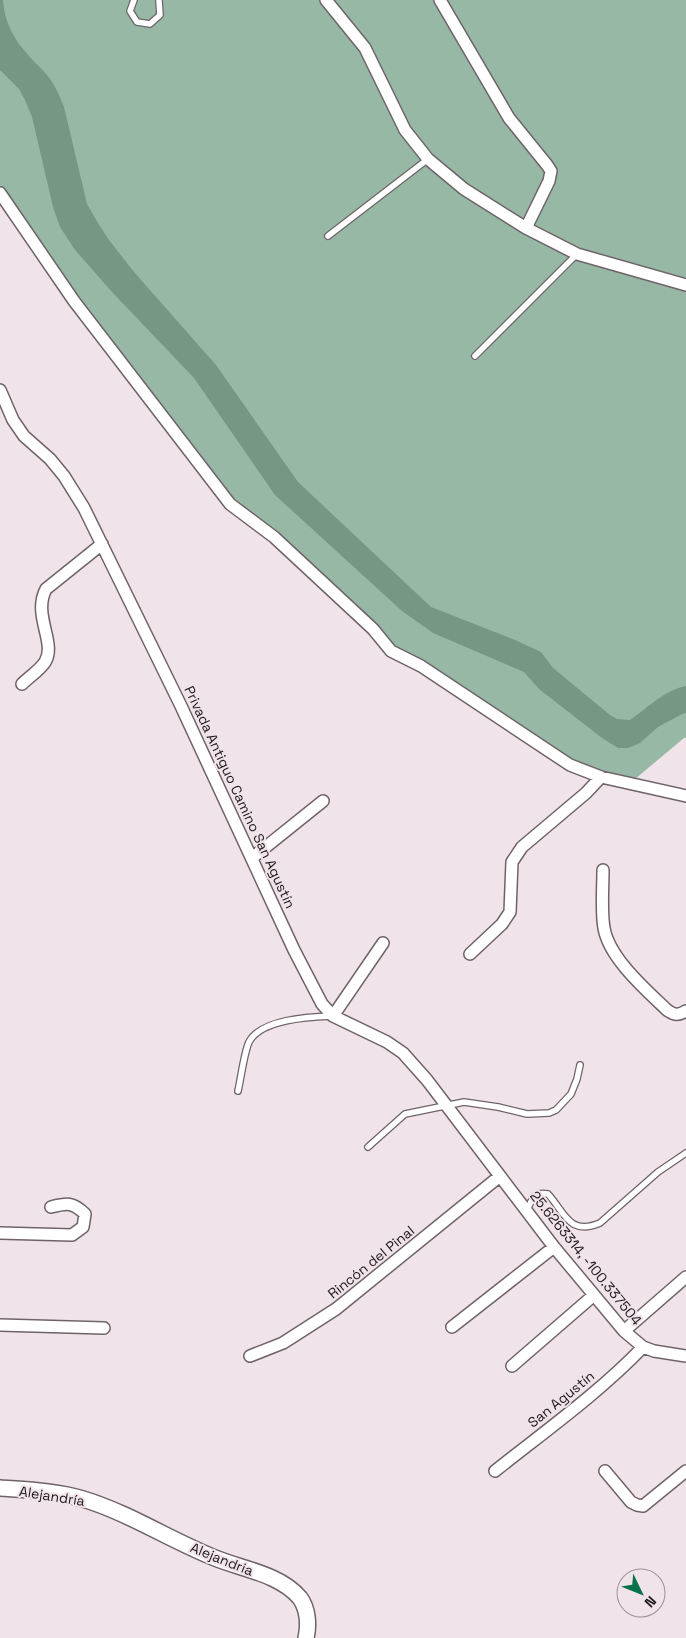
<svg xmlns="http://www.w3.org/2000/svg" width="686" height="1638" font-family="'Space Grotesk',sans-serif">
  <style>
    .forest { fill: #96b8a5 }
    .water { fill: #769784 }
    .lines { fill: none; stroke-linecap: round; stroke-linejoin: round }
    .lane-casing { stroke: #6f636a; stroke-width: 8 }
    .street-casing { stroke: #6f636a; stroke-width: 14 }
    .secondary-casing { stroke: #6f636a; stroke-width: 18 }
    .lane { stroke: #fff; stroke-width: 5.5 }
    .street { stroke: #fff; stroke-width: 11 }
    .secondary { stroke: #fff; stroke-width: 15 }
    .labels { text-anchor: middle; stroke-width: 4; stroke-linejoin: round; paint-order: stroke }
    .street-label { font-size: 14px; fill: #1d181b; stroke: #f1e3ea }
  </style>
  <rect width="100%" height="100%" fill="#f1e3ea"/>
  <path class="forest" d="M0 0H686V738H684L629 784 601 777 391 651 230 504 0 193Z"/>
  <path class="water" d="M0 0H3C4 21 14 40 29 56 36 64 44 70 50 79 56 87 60 97 64 107L87 204 98 223 109 240 134 272 216 365 298 482 431 607 515 640 541 652 553 668 610 715 617 719 630 720C649 707 663 691 686 686V713L682 714 658 727 640 743 628 748H618L602 738 539 689 524 672 433 633 402 611 275 495 194 378 113 293 75 250 60 227 53 207 32 117 25 100 19 89 0 70Z"/>
  <g class="lines">
    <g class="lane-casing">
      <path id="lane" d="M134 0 130 11 137 22 150 24 160 15 159 1
        M328 236 428 159
        M475 356 577 254
        M238 1091C241 1078 244 1053 249 1042 261 1019 309 1017 332 1016
        M368 1147 405 1114 464 1102 498 1107 527 1114 549 1113 556 1110 571 1094 577 1079 580 1065
        M527 1211C531 1200 534 1191 548 1194 565 1213 569 1236 600 1223L658 1172 686 1153"/>
    </g>
    <g class="street-casing">
      <path id="street" d="M326 0 365 48 405 130 428 159 464 189 526 228 577 254 686 285
        M440 0 509 118 547 165 551 171 549 181 526 228
        M0 193 74 301 230 504 274 537 373 629 391 651 421 666 570 765 601 777 686 796
        M0 390 13 420 24 436 50 459 64 476 84 508 181 706 294 950 322 1004 333 1016 387 1042 403 1053 427 1080 554 1247 624 1331 643 1347 654 1351 686 1356
        M22 684C29 677 40 670 45 662 57 643 32 615 46 589L102 544
        M252 858 323 801
        M603 870C603 887 601 912 604 928 609 958 646 990 667 1010 674 1015 678 1016 686 1011
        M470 954 502 924 510 912 512 862 522 847 586 793 601 777
        M333 1016 383 943
        M0 1233 72 1235 83 1227 85 1214C73 1202 67 1203 51 1207
        M0 1325 104 1328
        M452 1327 554 1247
        M624 1331 686 1277
        M250 1356 283 1343 336 1309 500 1176
        M512 1366 594 1295
        M495 1471C544 1432 600 1392 643 1347
        M605 1471 631 1502 637 1505 643 1506 686 1471"/>
    </g>
    <g class="secondary-casing">
      <path id="secondary" d="M0 1488C27 1490 57 1491 83 1499 129 1513 170 1540 215 1558 242 1569 280 1574 300 1598 308 1609 309 1625 306 1638"/>
    </g>
    <use href="#lane" class="lane"/>
    <use href="#street" class="street"/>
    <use href="#secondary" class="secondary"/>
  </g>
  <g class="labels">
    <g class="street-label">
      <text transform="translate(240 797) rotate(65)" y="5">Privada Antiguo Camino San Agustín</text>
      <text transform="translate(586 1258) rotate(51)" y="5">25.6263314, -100.337504</text>
      <text transform="translate(371 1262) rotate(-39)" y="5">Rincón del Pinal</text>
      <text transform="translate(561 1399) rotate(-39)" y="5">San Agustín</text>
      <text transform="translate(52 1496) rotate(9)" y="5">Alejandría</text>
      <text transform="translate(222 1559) rotate(22)" y="5">Alejandria</text>
    </g>
  </g>
  <g transform="translate(641 1593) rotate(133)"><circle r="24" fill="#f1e3ea" stroke="#9c9297"/>
  <path d="M0-4L9 19L0 12L-9 19Z" fill="#08724a"/>
  <text y="-8" font-size="14" font-weight="bold" text-anchor="middle" fill="#1d181b">N</text>
  </g>
</svg>
